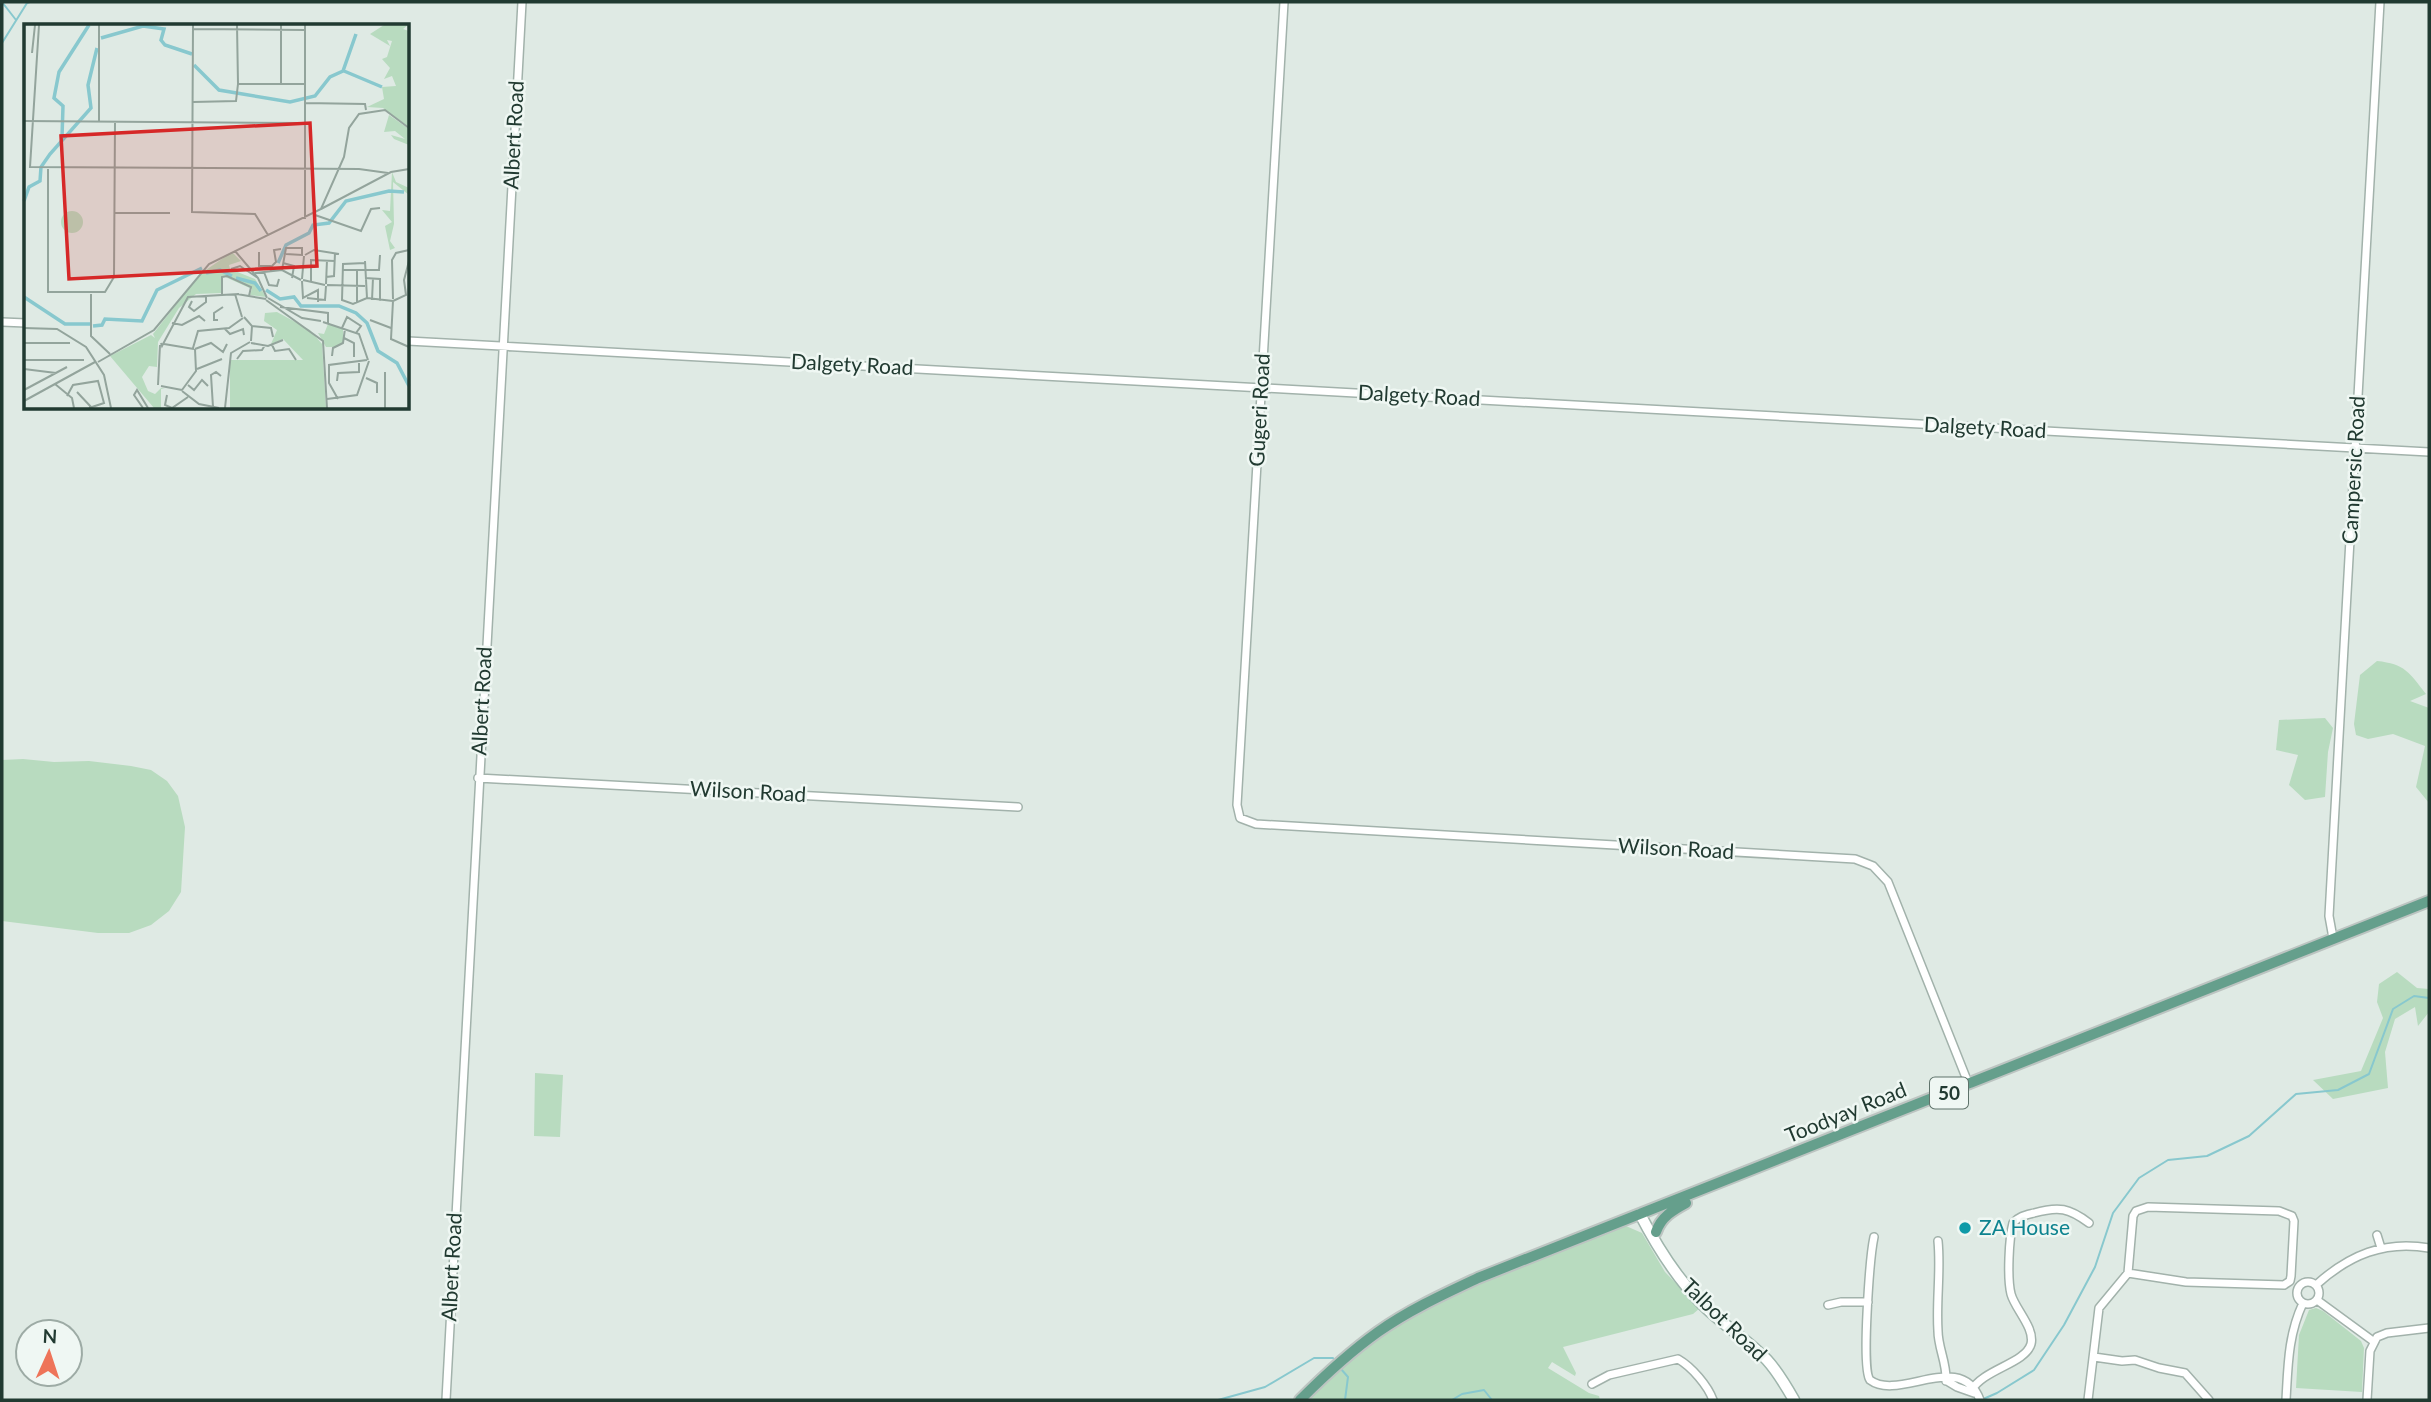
<svg xmlns="http://www.w3.org/2000/svg" width="2431" height="1402" font-family="Lato,sans-serif">
  <style>
    .green { fill: #b8dbbf }
    .lines { fill: none; stroke-linecap: round; stroke-linejoin: round }
    .stream { stroke: #88c8ce; stroke-width: 2 }
    .minor-casing { stroke: #a2b2ab; stroke-width: 10 }
    .secondary-casing { stroke: #9fb5ac; stroke-width: 13 }
    .primary-casing { stroke: #bcc4c1; stroke-width: 14 }
    .minor { stroke: #fff; stroke-width: 7 }
    .secondary { stroke: #fff; stroke-width: 10 }
    .primary { stroke: #659f8c; stroke-width: 10 }
    .culture-dot { fill: #0f9aa8; stroke: #eff7f3; stroke-width: 2.5 }
    .labels { text-anchor: middle; stroke-width: 5; stroke-linejoin: round; paint-order: stroke }
    .shield { fill: #eff7f3; stroke: #5f736b; stroke-width: 2 }
    .shield-label { font-size: 19px; font-weight: bold; fill: #213a31 }
    .street-label { font-size: 21px; fill: #213a31; stroke: #eff7f3 }
    .culture-label { font-size: 21px; fill: #0d838f; stroke: #eff7f3; text-anchor: start }
    .inset-river { fill: none; stroke: #88c8ce; stroke-width: 3.5 }
    .inset-road { fill: none; stroke: #93a49c; stroke-width: 2 }
    .view { fill: #d62828; fill-opacity: 0.15; stroke: #d62828; stroke-width: 3.5 }
    .inset-edge { fill: none; stroke: #213a31; stroke-width: 3.5 }
  </style>
  <rect width="100%" height="100%" fill="#dfeae4"/>
  <path class="green" d="M2377 661C2405 664 2409 672 2426 694L2410 701 2429 708V803L2416 787 2425 746 2393 734 2368 739 2356 735 2354 724 2360 675Z
    M2325 718 2333 728 2328 752 2325 797 2305 800 2289 785 2298 755 2276 750 2279 720Z
    M23 759 54 762 89 761 131 766 151 770 167 781 178 796 185 827 181 892 169 911 151 925 129 933H98L2 921V760Z
    M2397 972 2417 988 2429 989V1012L2418 1026 2415 1007 2395 1019 2385 1052 2388 1088 2333 1099 2313 1080 2361 1071 2383 1018 2377 1002 2379 984Z
    M535 1073 563 1075 560 1137 534 1136Z
    M1626 1226 1642 1233 1665 1272 1700 1308 1693 1314 1563 1347 1576 1373 1575 1376 1552 1362 1548 1368 1589 1393 1599 1396 1600 1400H1301L1346 1358 1438 1297 1607 1227Z
    M2316 1308 2323 1311 2361 1341 2364 1348 2362 1392 2296 1388 2299 1335 2309 1310Z"/>
  <g class="lines">
    <path class="stream" d="M2 2 16 20
      M2 43 27 3 30 2
      M1341 1369 1348 1377 1345 1400
      M1218 1400 1265 1387 1314 1358H1333L1336 1362
      M1452 1400 1462 1394 1484 1390 1492 1400
      M1981 1400 1997 1393 2034 1370 2064 1325 2095 1267 2113 1213 2139 1178 2168 1160 2207 1156 2249 1136 2296 1094 2338 1090 2369 1074 2393 1009 2414 996 2429 998"/>
    <g class="minor-casing">
      <path id="minor" d="M1284 2 1237 805 1240 818 1256 824 1855 859 1873 866 1888 882 1969 1085
        M2 322 26 323
        M408 341 2429 452
        M478 778 1018 807
        M2333 938 2329 916 2380 2
        M2377 1235 2381 1248
        M1874 1237C1870 1256 1861 1369 1870 1380 1899 1402 1961 1349 1980 1400
        M1938 1241C1941 1271 1936 1301 1938 1331 1938 1348 1947 1363 1946 1381
        M2297 1293a11 11 0 1 1 22 0a11 11 0 1 1-22 0Z
        M2316 1285C2349 1255 2385 1240 2429 1248
        M2317 1300 2373 1341
        M1828 1305 1841 1302H1868
        M2094 1357 2122 1361 2135 1360 2159 1368 2185 1373 2209 1400
        M1947 1381 1957 1387 1974 1393
        M1592 1384 1609 1375 1678 1359C1692 1367 1708 1386 1713 1400
        M1971 1391C1983 1369 2025 1364 2031 1344 2035 1328 2015 1309 2011 1294 2007 1278 2009 1238 2013 1223 2019 1216 2026 1215 2034 1213 2059 1206 2069 1208 2089 1223
        M446 1400 522 2
        M2088 1400 2099 1308 2128 1273 2133 1216 2136 1211 2148 1207 2279 1211 2292 1216 2294 1221 2291 1276 2290 1281 2284 1285 2186 1282 2128 1273
        M2286 1400C2288 1366 2288 1335 2303 1303
        M2367 1400 2370 1351 2377 1337 2387 1333 2429 1328"/>
    </g>
    <g class="secondary-casing">
      <path id="secondary" d="M1640 1214C1656 1245 1677 1278 1701 1303 1721 1324 1747 1339 1767 1360 1778 1372 1786 1386 1794 1400"/>
    </g>
    <g class="primary-casing">
      <path id="primary" d="M1656 1232C1661 1217 1673 1210 1686 1203
        M1300 1400C1324 1376 1350 1352 1378 1332 1409 1310 1444 1294 1478 1278L2429 901"/>
    </g>
    <use href="#minor" class="minor"/>
    <use href="#secondary" class="secondary"/>
    <use href="#primary" class="primary"/>
  </g>
  <circle class="culture-dot" cx="1965" cy="1228" r="7"/>
  <g class="labels">
    <rect class="shield" x="1930" y="1077.5" width="38" height="31" rx="5"/>
    <g class="shield-label">
      <text x="1949" y="1100">50</text>
    </g>
    <g class="street-label">
      <text transform="translate(514 135) rotate(-87)" y="7">Albert Road</text>
      <text transform="translate(852 365) rotate(3)" y="7">Dalgety Road</text>
      <text transform="translate(1419 396) rotate(3)" y="7">Dalgety Road</text>
      <text transform="translate(1260 410) rotate(-87)" y="7">Gugeri Road</text>
      <text transform="translate(1985 428) rotate(3)" y="7">Dalgety Road</text>
      <text transform="translate(2354 470) rotate(-87)" y="7">Campersic Road</text>
      <text transform="translate(482 701) rotate(-87)" y="7">Albert Road</text>
      <text transform="translate(748 792) rotate(3)" y="7">Wilson Road</text>
      <text transform="translate(1676 849) rotate(3)" y="7">Wilson Road</text>
      <text transform="translate(1846 1113) rotate(-22)" y="7">Toodyay Road</text>
      <text transform="translate(452 1267) rotate(-87)" y="7">Albert Road</text>
      <text transform="translate(1724 1320) rotate(44)" y="7">Talbot Road</text>
    </g>
    <g class="culture-label">
      <text x="1979" y="1235">ZA House</text>
    </g>
  </g>
  <g transform="translate(24 24)">
    <rect width="385" height="385" fill="#dfeae4"/>
    <path d="M360 1H384L379 5 385 7V103L359 84 343 83 360 75 358 63 372 62 368 52 360 55 366 44 358 35 363 33 368 17 363 16 366 22 346 10ZM365 91 385 105V121L370 115 367 111 381 115 371 107 360 108ZM368 148 372 158 385 164V171L369 158 370 200 366 217 371 224 366 226 361 202 368 198 358 186 366 187ZM37 198a11 11 0 1 1 22 0a11 11 0 1 1-22 0ZM208 228 217 237 205 241 206 245 231 255 242 273 226 271 228 265 199 252 198 269 172 270 155 284 134 318 133 343 125 342 118 353 124 367 131 370 137 364H141L137 365V384H130L86 332 127 311 131 314 129 310 176 250ZM253 288 286 306 298 320 302 384H206V336H279L259 315 247 320 253 306 240 297 241 289ZM304 300 319 305V318L313 323H302L294 309 300 310Z" fill="#b8dbbf"/>
    <path class="inset-river" d="M77 14 119 2 140 5 137 16 141 21 168 30M170 41 195 66 266 78 291 72 306 53 319 47 332 10M320 47 358 63M38 113 39 82 30 74 35 48 65 1M0 177 5 163 16 157 17 143 26 130 67 84 64 61 73 24M254 239 262 221 285 209 289 201 305 199 322 177 365 167 380 168M182 249 196 246 208 252M212 254 231 259 237 267M242 266 256 275 270 273 277 282H315L332 289 343 299 354 327 373 339 385 362M0 273 41 300H66M69 302 78 301 81 295 118 297 133 266 178 244"/>
    <path class="inset-road" d="M15 1 6 143 335 145 364 149M75 1V98M169 1 168 188 231 190 244 211M213 1 214 60H281M169 5 281 6M8 29 11 1M257 60V1M169 78 212 77 214 60M281 79 341 80 342 86M0 97 280 99M24 145V268H81L90 253 91 98M297 185 367 148 385 145M90 189H146M291 191 337 207 347 185 356 184M281 195V1M211 227 234 254 243 274M235 228V242H246L247 248M281 231 290 226 315 230M341 237 343 274M259 239 270 242 268 254M341 239 319 240 318 276 329 280 343 274M247 243 252 238 250 226 257 225M207 245 216 242 234 254M258 246 262 224H278V231L262 230M319 246H355L356 231M333 246V279M240 248 245 261 253 262 255 255M231 249 258 246 277 256M302 253 310 252 311 229M341 254 356 255V277M278 255 280 232M279 256 301 261M278 257 279 274 294 266V278M287 258V236L311 237M302 260 303 236M303 261 341 262M67 270V312L86 330M198 270V253L203 252 227 263 225 272M211 270 218 293M213 270 242 275M244 274 278 294 297 297M283 274 301 276 302 262M343 274 369 277M369 275 368 236 372 229 385 226M242 276 299 317 303 384M348 276 349 254M168 277 165 283 170 287 182 278V272M369 277 367 315 385 323M369 277 382 271 380 256 385 237M256 283 304 289V299M220 293 228 302 227 317M194 296H190V289L199 283M346 296 367 304M299 298 335 310 344 336M148 299 158 301 175 292 181 297M228 302 247 304 249 313M0 304 33 305 62 323 80 351 87 384M318 304 323 293 337 302 332 309M201 305 206 310 219 305 220 311M320 314 330 319V333M0 319H46M137 319 138 322 164 273 215 270M227 319 244 322 259 316M140 320 170 325M248 321 251 327 265 325 272 336M169 324 174 307 205 304 219 294M171 325 187 319 199 328 203 320M308 332 309 324 319 319 321 305M213 335 219 327 238 326 241 321M0 336H60M74 338 130 306 185 240 297 185 320 133 325 104 335 90 361 86 385 104M0 345 32 349M173 345 198 335M361 348V384M342 354 353 359V369M313 357 314 349 335 348V339M31 360 48 374 50 384M134 361 136 321M164 361 170 366 178 356 184 362M137 362 158 366M0 366 43 343M158 366 172 347 171 325M158 367 175 380 195 384M53 368 68 384M143 371 141 381 148 384 164 373M43 372 49 361 74 357 80 379 65 384M303 375 333 371 345 337M314 375 305 359V341L343 336M0 377 71 338M189 383 187 351 192 348 197 352M119 384 110 371 113 366 124 384M201 384 207 329 226 318"/>
    <path class="view" d="M286 99 293 242 45 255 37 112Z"/>
    <rect width="385" height="385" class="inset-edge"/>
  </g>
  <rect width="2431" height="1402" fill="none" stroke="#213a31" stroke-width="7"/>
  <g transform="translate(49 1353) rotate(3)"><circle r="33" fill="#eff7f3" stroke="#9daba5" stroke-width="2"/>
  <path d="M0-5L12 26L0 18L-12 26Z" fill="#ee7459"/>
  <text y="-10" font-size="19" font-weight="bold" text-anchor="middle" fill="#213a31">N</text>
  </g>
</svg>
